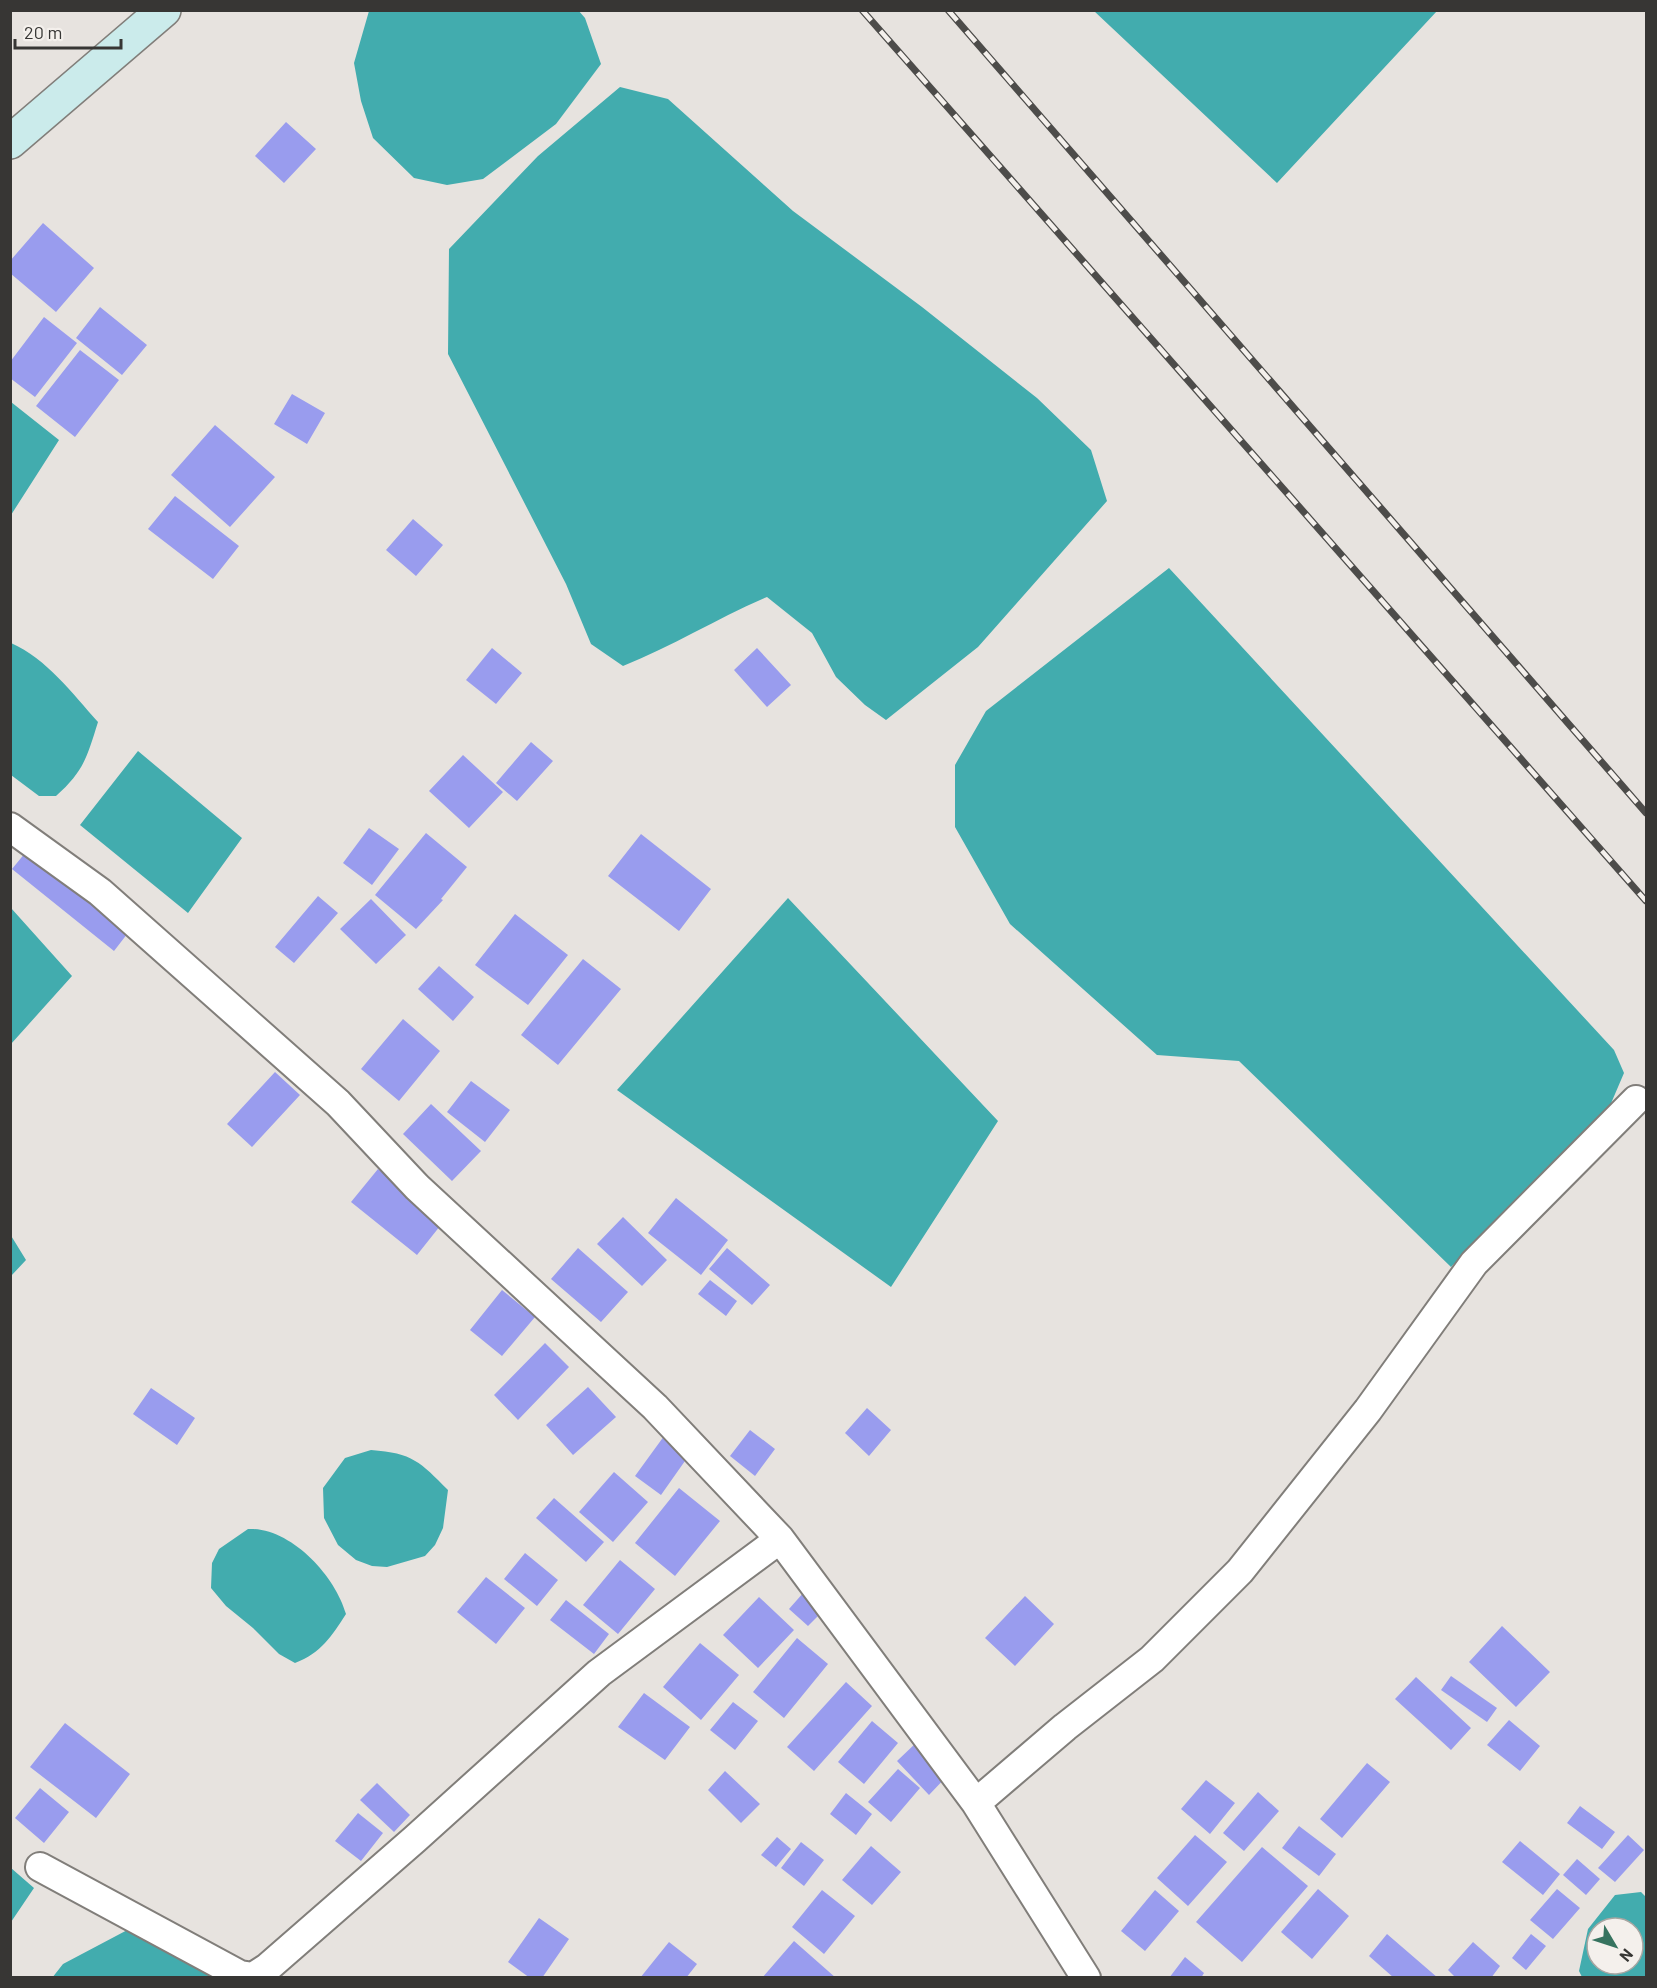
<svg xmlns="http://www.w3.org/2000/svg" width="1657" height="1988" font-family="Barlow,sans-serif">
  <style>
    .water { fill: #42acae; fill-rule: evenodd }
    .building { fill: #999cee }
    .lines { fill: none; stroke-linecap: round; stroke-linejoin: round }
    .street-casing { stroke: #817e7a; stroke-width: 32 }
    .secondary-casing { stroke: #817e7a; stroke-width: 36 }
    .street { stroke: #fff; stroke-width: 28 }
    .secondary { stroke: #cbebeb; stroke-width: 33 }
    .rail-casing { stroke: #4d4c4a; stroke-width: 7 }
    .rail { stroke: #f4f0ec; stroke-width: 4.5; stroke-dasharray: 14; stroke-linecap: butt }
  </style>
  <rect width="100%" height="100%" fill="#e7e3df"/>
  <path class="water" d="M578 10 585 18 601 64 556 124 483 179 447 185 414 178 373 138 361 101 354 63 369 11Z
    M1094 11H1437L1277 183Z
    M620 87 668 99 793 211 922 307 1037 398 1091 450 1107 501 978 647 886 720 865 705 836 677 812 633 767 597C718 618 673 646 623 666L591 644 566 584 448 354 449 249 538 156Z
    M11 402 59 440 11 515Z
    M1169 568 1614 1050 1624 1073 1609 1108 1451 1267 1239 1061 1157 1055 1010 924 955 827V765L986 711Z
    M11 643C47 659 72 693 98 722 87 757 84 771 56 796H39L11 775Z
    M138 751 242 838 188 913 80 825Z
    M788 898 998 1121 891 1287 617 1090Z
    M11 908 72 976 11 1044Z
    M10 1234 26 1260 11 1276H10Z
    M371 1450C413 1453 420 1462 448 1490L443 1528 435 1545 425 1556 387 1567 372 1566 356 1560 338 1545 324 1518 323 1488 345 1458Z
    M248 1529C290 1527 335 1575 346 1614 332 1636 321 1653 295 1663L279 1654 253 1628 226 1606 211 1588 212 1563 219 1549Z
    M11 1868 34 1888 11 1922Z
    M1641 1892 1646 1897V1977H1582L1579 1971 1588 1929 1615 1895ZM1597 1928H1633V1964H1597Z
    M133 1927 217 1978H52L63 1964Z"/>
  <path class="building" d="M286 122 316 149 284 183 255 156Z
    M43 223 94 268 56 312 10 273V261Z
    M100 307 147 345 122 375 76 338Z
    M44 317 77 343 35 397 10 378V362Z
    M80 350 119 380 75 437 36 406Z
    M292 394 325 413 307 444 274 424Z
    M215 425 275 477 230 527 171 475Z
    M175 496 239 546 213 579 148 529Z
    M413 519 443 545 416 576 386 550Z
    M492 648 522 673 496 704 466 680Z
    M757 648 791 685 767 707 734 670Z
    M531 742 553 761 517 801 496 783Z
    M463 755 503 792 469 828 429 791Z
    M369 828 399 849 372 885 343 863Z
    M426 833 467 867 441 899 443 900 416 929 375 895Z
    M641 834 711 889 679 931 608 876Z
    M30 847 131 929 114 951 12 869Z
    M318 896 338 913 294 963 275 947Z
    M371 899 406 935 376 964 340 929Z
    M515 914 568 955 528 1005 475 965Z
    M583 959 621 989 558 1065 521 1035Z
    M439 966 474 997 453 1021 418 989Z
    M403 1019 440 1051 399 1101 361 1069Z
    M275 1072 300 1095 252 1147 227 1124Z
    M471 1081 510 1110 485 1142 447 1112Z
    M431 1104 481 1151 452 1181 403 1134Z
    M378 1169 444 1221 417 1255 351 1202Z
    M676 1198 728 1240 701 1275 648 1233Z
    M623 1217 667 1260 642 1286 597 1244Z
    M578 1248 628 1292 601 1322 551 1279Z
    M727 1248 770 1285 752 1305 709 1269Z
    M710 1280 737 1301 726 1316 698 1294Z
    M502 1290 535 1317 502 1356 470 1330Z
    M545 1343 569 1367 518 1420 494 1395Z
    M588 1387 616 1417 573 1455 546 1425Z
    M151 1388 195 1418 177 1445 133 1414Z
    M867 1408 891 1430 869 1456 845 1433Z
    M750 1430 775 1449 755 1476 730 1456Z
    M667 1432 692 1451 661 1495 635 1476Z
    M614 1472 648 1502 613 1542 579 1512Z
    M679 1488 720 1521 675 1576 635 1543Z
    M554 1498 604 1542 586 1562 536 1518Z
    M525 1553 558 1580 537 1606 504 1579Z
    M620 1560 655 1589 618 1634 583 1605Z
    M486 1577 525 1608 496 1644 457 1612Z
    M804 1592 824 1610 808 1626 789 1609Z
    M1025 1596 1054 1624 1015 1666 985 1638Z
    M759 1597 794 1630 758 1668 723 1635Z
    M566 1600 609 1634 594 1654 550 1620Z
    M1502 1626 1550 1672 1516 1707 1469 1662Z
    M797 1638 828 1664 784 1718 753 1692Z
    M700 1643 739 1675 701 1720 663 1687Z
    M1451 1676 1497 1708 1487 1722 1441 1690Z
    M1416 1677 1471 1728 1451 1750 1395 1699Z
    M846 1682 872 1706 814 1771 787 1747Z
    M644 1693 690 1727 665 1760 618 1727Z
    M733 1702 758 1721 735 1750 710 1730Z
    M1509 1720 1540 1746 1520 1771 1487 1745Z
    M872 1721 898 1743 864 1784 838 1762Z
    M65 1723 130 1774 96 1818 30 1767Z
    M917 1742 949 1774 929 1795 897 1761Z
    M1367 1763 1390 1782 1342 1838 1320 1819Z
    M898 1769 920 1788 891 1822 868 1802Z
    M725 1771 760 1804 741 1823 708 1790Z
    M1206 1780 1235 1803 1210 1834 1181 1809Z
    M377 1783 410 1815 394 1832 360 1800Z
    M40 1788 69 1812 44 1843 15 1818Z
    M1258 1792 1279 1811 1244 1851 1223 1833Z
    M846 1793 872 1814 856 1835 830 1814Z
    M1580 1806 1615 1832 1602 1849 1567 1823Z
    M358 1813 383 1833 361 1861 335 1841Z
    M1299 1826 1336 1854 1319 1876 1282 1848Z
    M1195 1835 1227 1862 1188 1906 1157 1878Z
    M1628 1835 1644 1850 1615 1882 1598 1868Z
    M777 1837 791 1849 776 1867 761 1855Z
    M1520 1841 1560 1874 1543 1895 1502 1862Z
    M801 1842 824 1860 804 1886 781 1868Z
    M871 1846 901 1872 872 1905 842 1880Z
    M1262 1847 1308 1886 1242 1962 1196 1922Z
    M1577 1859 1600 1879 1586 1895 1563 1875Z
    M1318 1889 1349 1916 1312 1959 1281 1932Z
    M1557 1889 1580 1908 1553 1939 1530 1920Z
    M822 1890 855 1916 824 1954 792 1927Z
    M1155 1890 1179 1911 1145 1951 1121 1931Z
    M539 1918 569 1939 542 1978H530L508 1962Z
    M1387 1934 1438 1978H1394L1369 1956Z
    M1531 1934 1546 1946 1526 1970 1512 1958Z
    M794 1941 836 1978H762Z
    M669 1942 697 1964 686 1978H640Z
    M1473 1942 1500 1966 1491 1978H1456L1448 1970Z
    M1185 1957 1204 1973 1201 1978H1169Z"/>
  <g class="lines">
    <g class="street-casing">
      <path id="street" d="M10 827 100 892 338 1103 417 1187 655 1407 780 1539 976 1803
        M40 1867 240 1975 253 1977 267 1968 415 1839 599 1673 780 1539
        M1086 1978 976 1803 1065 1727 1152 1659 1240 1571 1368 1410 1474 1263 1636 1100"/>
    </g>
    <g class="secondary-casing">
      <path id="secondary" d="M10 142 164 10"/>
    </g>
    <use href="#street" class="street"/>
    <use href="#secondary" class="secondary"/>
    <g class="rail-casing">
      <path id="rail" d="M862 10 1646 901
        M948 10 1646 813"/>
    </g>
    <use href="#rail" class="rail"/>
  </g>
  <rect width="1657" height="1988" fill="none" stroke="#373634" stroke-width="24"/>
  <g transform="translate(1615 1946) rotate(129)"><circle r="28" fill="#f4f0ec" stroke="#a8a6a2" stroke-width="1.5"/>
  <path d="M0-4.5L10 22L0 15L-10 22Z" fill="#36735f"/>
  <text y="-9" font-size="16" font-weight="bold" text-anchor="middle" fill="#373634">N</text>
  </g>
  <path d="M15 39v9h106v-9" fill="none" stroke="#373634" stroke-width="3"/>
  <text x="24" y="39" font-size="18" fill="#373634" stroke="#f4f0ec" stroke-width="4.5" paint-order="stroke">20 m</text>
</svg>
